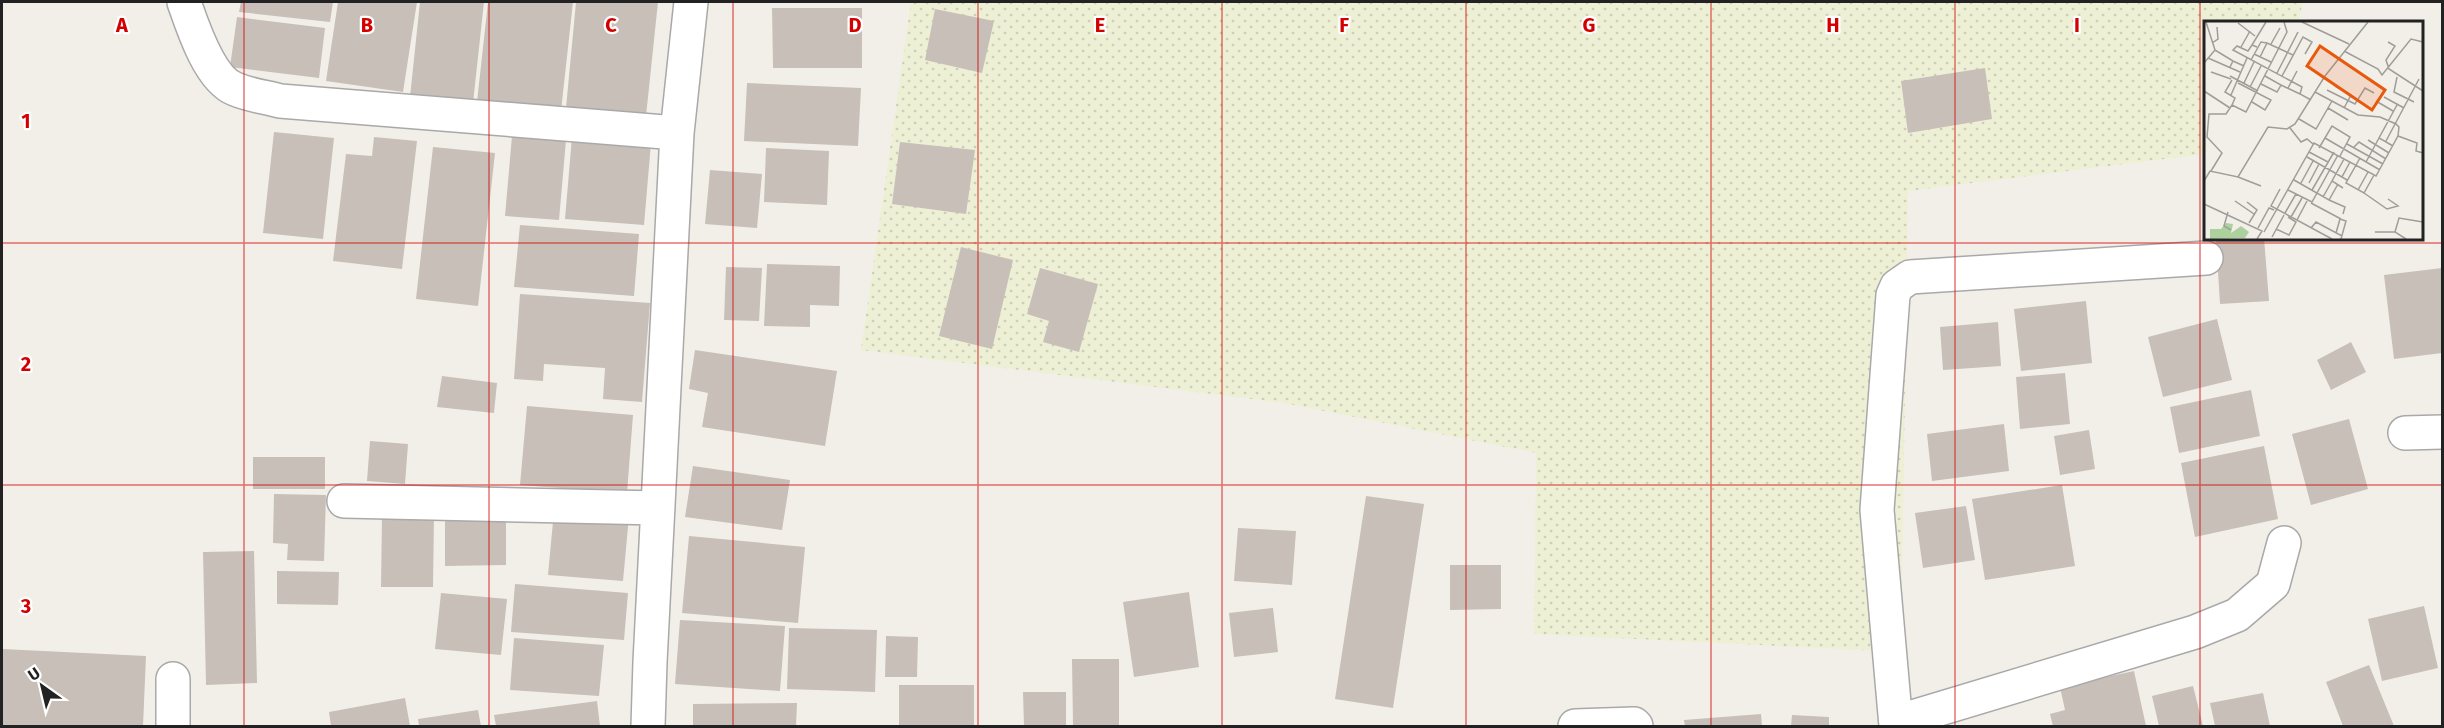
<svg xmlns="http://www.w3.org/2000/svg" width="2444" height="728" font-family="'Fira Sans',sans-serif">
  <style>
    .farmland { fill: url(#farmland-dots) }
    .building { fill: #c7bfb8 }
    .lines { fill: none; stroke-linecap: round; stroke-linejoin: round }
    .minor-casing { stroke: #a9a9a9; stroke-width: 36 }
    .minor { stroke: #fff; stroke-width: 33 }
    .grid { fill: none; stroke: #d40000; stroke-width: 1.5; stroke-opacity: 0.55 }
    .inset-road { fill: none; stroke: #9f9d99; stroke-width: 1.5 }
    .view { fill: #e8590c; fill-opacity: 0.15; stroke: #e8590c; stroke-width: 3 }
    .inset-edge { fill: none; stroke: #222; stroke-width: 3 }
    .grid-label { font-size: 20px; text-anchor: middle; font-weight: bold; fill: #d40000; stroke: #fff; stroke-width: 4.5; stroke-linejoin: round; paint-order: stroke }
  </style>
  <defs>
    <pattern id="farmland-dots" width="8" height="8" patternUnits="userSpaceOnUse" patternTransform="scale(1.5)"><rect width="8" height="8" fill="#eef0d5"/><path d="M2 2h.1M6 6h.1" fill="none" stroke="#ccceb7" stroke-width="1.8" stroke-linecap="round"/></pattern>
  </defs>
  <rect width="100%" height="100%" fill="#f2efe9"/>
  <path class="farmland" d="M911 2H2303L2298 22H2206L2205 154 1908 191 1901 652 1534 634 1536 453 1284 403 861 350Z"/>
  <path class="building" d="M241 2H333L330 22 239 12Z
    M338 2H417L403 92 326 81Z
    M420 2H484L473 103 410 97Z
    M488 2H573L561 111 477 102Z
    M576 2H658L646 116 566 108Z
    M772 8H862V68H773Z
    M935 9 994 21 982 73 925 60Z
    M237 17 325 28 319 78 230 67Z
    M1985 68 1992 119 1908 133 1901 81Z
    M747 83 861 88 858 146 744 141Z
    M274 132 334 138 323 239 263 233Z
    M512 136 566 140 559 220 505 216Z
    M374 137 417 141 402 269 333 261 346 154 372 156Z
    M572 137 651 143 644 225 565 219Z
    M900 142 975 150 966 214 892 204Z
    M433 147 495 153 478 306 416 299Z
    M766 148 829 151 827 205 764 202Z
    M710 170 762 174 757 228 705 224Z
    M520 225 639 234 634 296 514 287Z
    M2264 238 2269 301 2220 304 2216 239Z
    M961 247 1013 260 992 349 939 336Z
    M767 264 840 266 839 306 810 305V327L764 326Z
    M726 267 762 268 759 321 724 320Z
    M1040 268 1098 284 1079 352 1043 342 1049 321 1027 314Z
    M2442 268V353L2394 359 2384 275Z
    M520 294 650 303 642 402 603 399 605 368 544 364 543 381 514 379Z
    M2086 301 2092 363 2021 371 2014 309Z
    M2217 319 2232 380 2163 397 2148 337Z
    M1998 322 2001 366 1943 370 1940 327Z
    M2351 342 2366 372 2331 390 2317 360Z
    M695 350 837 371 825 446 702 427 708 393 689 389Z
    M2065 373 2070 424 2020 429 2016 377Z
    M442 376 497 383 494 413 437 407Z
    M2251 390 2260 436 2179 453 2170 407Z
    M527 406 633 415 627 493 520 485Z
    M2349 419 2368 489 2311 505 2292 434Z
    M2004 424 2009 471 1932 481 1927 434Z
    M2089 430 2095 469 2060 475 2054 436Z
    M370 441 408 444 405 484 367 481Z
    M2264 446 2278 519 2195 537 2181 463Z
    M253 457H325V489H253Z
    M693 466 790 480 782 530 685 517Z
    M2062 485 2075 566 1985 580 1972 499Z
    M274 494 326 495 324 561 287 560 288 544 273 543Z
    M1366 496 1424 504 1393 708 1335 699Z
    M1966 506 1975 560 1923 568 1915 513Z
    M554 511 629 516 623 581 548 575Z
    M382 515H434L433 587H381Z
    M506 520V565L445 566V521Z
    M1238 528 1296 531 1292 585 1234 581Z
    M689 536 805 547 798 623 682 613Z
    M254 551 257 683 206 685 203 552Z
    M1450 565H1501V609L1450 610Z
    M277 571 339 572 338 605 277 604Z
    M515 584 628 593 624 640 511 632Z
    M1189 592 1199 667 1134 677 1123 602Z
    M441 593 507 599 501 655 435 649Z
    M2424 606 2438 668 2382 681 2368 619Z
    M1273 608 1278 652 1234 657 1229 613Z
    M680 620 785 626 780 691 675 684Z
    M789 628 877 630 875 692 787 689Z
    M886 636 918 637 917 677H885Z
    M514 638 604 645 599 696 510 690Z
    M2 649 146 656 143 726H2Z
    M1072 659H1119V726H1073Z
    M2369 665 2394 726H2343L2326 682Z
    M2134 671 2146 726H2053L2050 714 2065 710 2060 687Z
    M899 685H974V726H899Z
    M2193 686 2203 726H2159L2152 696Z
    M1023 692H1066V726H1024Z
    M2263 693 2270 726H2215L2210 703Z
    M405 698 410 726H331L329 712Z
    M597 701 600 726H496L494 715Z
    M797 703 796 726H693V704Z
    M478 710 481 726H419L418 719Z
    M1761 714 1762 726H1685L1684 720Z
    M1792 715 1829 717V726H1791Z"/>
  <g class="lines">
    <g class="minor-casing">
      <path id="minor" d="M184 2C192 25 209 79 235 89 249 95 265 97 280 101L677 133
        M2405 433 2442 432
        M344 501 658 508
        M173 679V726
        M1896 722 2195 632 2237 615 2273 584 2284 543
        M648 726 650 662 677 133 691 2
        M1575 726 1634 724 1636 726
        M1896 726 1877 510 1893 295 1897 286 1910 277 2206 258"/>
    </g>
    <use href="#minor" class="minor"/>
  </g>
  <path class="grid" d="M244 2V726M489 2V726M733 2V726M978 2V726M1222 2V726M1466 2V726M1711 2V726M1955 2V726M2200 2V726M2 243H2442M2 485H2442"/>
  <g transform="translate(2204 21)">
    <rect width="219" height="219" fill="#f2efe9"/>
    <path d="M22 202 29 203 27 212 37 205 45 211 41 217 6 218V208H17Z" fill="#add19e"/>
    <path class="inset-road" d="M2 1 11 29M98 1 145 23M34 2 51 15M184 21 191 25 182 39 185 48 219 70M8 22 14 18 13 6M67 23 76 7M48 24 62 1M37 26 46 10M53 26 48 24 44 30 33 25 29 29 98 66 96 73 107 79M140 30 174 48 178 54 207 18 219 21M50 33 67 41M56 36 63 22 89 34M4 37 36 51M47 39 57 21 63 22M0 42 11 29 29 40M26 46 29 40 40 45M7 51 27 58M73 52 94 11M26 55 54 70M78 55 99 16 108 21 101 33M193 56 190 71 210 81M28 59 21 71 31 77 28 84M34 62 67 79 61 89 48 81M40 62 50 41M57 63 73 71 77 64 61 55M77 64 96 73M131 65 147 74 140 87M46 66 57 45M84 67 93 50M123 69 151 83 161 67 170 72M0 70 26 87M111 71 154 94 176 96 192 103 195 106 194 115M27 74 43 37M180 76 200 87M172 80 189 90M124 87 144 99M95 98 112 108 128 80M86 107 97 121 103 118 109 123M121 117 176 149M164 119 185 132M182 120 215 58M143 123 179 143M189 125 175 117 193 84M150 126 155 121 182 138M115 127 128 105 146 116 136 135M105 131 124 141M103 136 138 156M156 137 142 162 160 172 170 154M162 141 175 117M7 150 18 132 3 116 5 93H22L28 84 42 91 83 11 80 1M34 156 57 165M90 159 125 179 134 163M143 159 138 156 146 141M0 160 6 150 34 156 64 106 83 108 91 103 121 55 164 1M97 162 109 140M105 162 115 143M139 167 128 160 140 138M76 168 67 185 128 218M84 169 108 181 134 134M108 169 130 131M154 169 164 151M160 172 183 188 194 185 184 178M119 176 128 160M125 179 141 186 139 193M31 180 50 193M43 181 53 189 45 202M107 182 137 198M0 183 58 210 53 218M24 191 20 205 27 209M81 192 92 173M87 196 98 177M93 199 103 180M54 207 65 187 70 189M107 207 112 201 138 215M72 208 85 214 92 201 84 196M60 211 110 122 172 155 194 115 213 122 212 130 219 132M171 211H191M132 212 136 198 142 200 137 218M68 216 80 194M202 218 191 211 195 197 219 201"/>
    <path class="view" d="M116 25 181 69 168 89 103 45Z"/>
    <rect width="219" height="219" class="inset-edge"/>
  </g>
  <g class="grid-label">
    <text x="122" y="32">A</text>
    <text x="367" y="32">B</text>
    <text x="611" y="32">C</text>
    <text x="855" y="32">D</text>
    <text x="1100" y="32">E</text>
    <text x="1344" y="32">F</text>
    <text x="1589" y="32">G</text>
    <text x="1833" y="32">H</text>
    <text x="2077" y="32">I</text>
    <text x="26" y="128">1</text>
    <text x="26" y="371">2</text>
    <text x="26" y="613">3</text>
  </g>
  <rect width="2444" height="728" fill="none" stroke="#222222" stroke-width="6"/>
  <g transform="translate(42 686) rotate(326)" stroke="#ffffff" stroke-width="4.5" paint-order="stroke">
  <path d="M0-4.5L10 22L0 15L-10 22Z" fill="#222222"/>
  <text y="-9" font-size="16" font-weight="bold" text-anchor="middle" fill="#222222">U</text>
  </g>
</svg>
